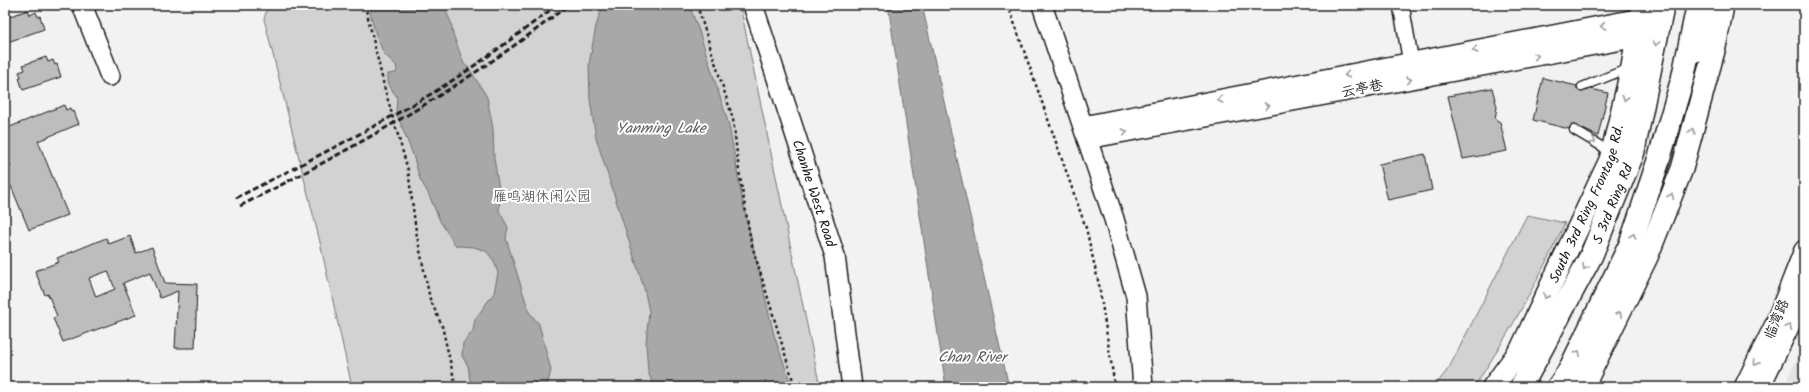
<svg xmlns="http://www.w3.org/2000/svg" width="1809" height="392" font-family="Kalam,'LXGW WenKai TC',sans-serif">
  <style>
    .built { fill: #e2e2e2 }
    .green { fill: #d2d2d2; stroke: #777 }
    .water { fill: #a8a8a8; stroke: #707070 }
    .building { fill: #bdbdbd; stroke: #1c1c1c; fill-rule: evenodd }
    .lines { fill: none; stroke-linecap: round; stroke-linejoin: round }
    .service-casing { stroke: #1c1c1c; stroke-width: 11 }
    .minor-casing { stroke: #1c1c1c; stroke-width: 18 }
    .tertiary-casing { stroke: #1c1c1c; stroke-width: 22 }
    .secondary-casing { stroke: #1c1c1c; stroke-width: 24 }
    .trunk-casing { stroke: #1c1c1c; stroke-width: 25 }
    .path { stroke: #1c1c1c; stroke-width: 2.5; stroke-dasharray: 3 3; stroke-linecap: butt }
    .service { stroke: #fff; stroke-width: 8 }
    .minor { stroke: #fff; stroke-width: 15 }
    .tertiary { stroke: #fff; stroke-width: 19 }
    .secondary { stroke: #fff; stroke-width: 21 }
    .trunk { stroke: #fff; stroke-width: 22 }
    .rail { stroke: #1c1c1c; stroke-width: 3; stroke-dasharray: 6 3; stroke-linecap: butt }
    .oneway { stroke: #999 }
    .labels { text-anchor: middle; stroke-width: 4; stroke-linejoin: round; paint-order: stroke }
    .street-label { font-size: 14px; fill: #1c1c1c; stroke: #fff }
    .park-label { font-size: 14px; fill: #5c5c5c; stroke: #fff }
    .water-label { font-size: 15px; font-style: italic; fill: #5b5b5b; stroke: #fff }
  </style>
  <rect width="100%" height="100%" fill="#f2f2f2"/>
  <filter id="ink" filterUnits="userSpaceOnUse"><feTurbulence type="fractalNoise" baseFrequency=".025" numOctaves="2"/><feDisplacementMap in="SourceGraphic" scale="8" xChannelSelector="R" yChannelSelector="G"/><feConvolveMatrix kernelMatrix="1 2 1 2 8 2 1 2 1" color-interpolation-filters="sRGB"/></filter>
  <g filter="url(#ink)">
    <path class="built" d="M1804 343V387H1784Z"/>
    <path class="green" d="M268 5H740L820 387H352L319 238 264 19Z
      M1527 215 1565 223C1538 280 1509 335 1474 387H1434L1449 368Z"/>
    <path class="water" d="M368 5H443L451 22 453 34 464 64 469 68 487 97 493 129 494 158 500 195 499 211 508 227 506 238 529 312 539 324 551 370 547 387H471L468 366 462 356 463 343 473 331 475 319 494 293 498 273 494 261 486 251 474 247 458 246 455 245 440 221 428 193 420 179 413 155 396 112 397 97C391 88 387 86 388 74L396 73 397 70 396 65 384 54 375 32Z
      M603 5H689L698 28 729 125 742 199 774 335 792 387H654L648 372 646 343 649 311 644 288 596 138 590 100 589 64 596 26Z
      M888 5H922L1009 387H946Z"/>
    <path class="building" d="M28 10 30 15 36 12 38 17 40 16 44 29 5 43V18Z
      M46 57 48 62 53 60 55 65 57 64 61 77 23 90 19 78 21 77 19 72 25 70 23 65Z
      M1543 78 1577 86V89L1581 92 1591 89 1608 93 1598 136 1574 125H1571L1569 129 1533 120Z
      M1492 88 1497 107 1495 119 1500 122 1507 151 1463 159 1448 96Z
      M64 105 66 110 70 108 72 112 74 111 79 124 38 141 68 215 29 230 11 186 5 189V168L11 166 5 151V129Z
      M1425 154 1432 190 1388 200 1379 164Z
      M130 236 136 253 152 247 165 283 197 284 195 348H175L178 291 160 298 150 272 123 283 136 315 63 342 53 318 57 316 48 294 45 295 35 271 59 262 57 258 106 238 109 244ZM108 271 115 289 96 297 89 278Z"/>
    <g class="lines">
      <g class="service-casing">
        <path id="service" d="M1582 87 1629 68
          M1574 130 1611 152"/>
      </g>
      <g class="minor-casing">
        <path id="minor" d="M1401 5 1411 63"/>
      </g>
      <g class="tertiary-casing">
        <g id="tertiary">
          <path d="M82 5 110 76"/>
          <path id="s1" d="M753 5 835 256 852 387"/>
          <path d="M1042 5 1114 219 1136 296 1143 387"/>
          <path d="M1083 126 1641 18"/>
          <path d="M1087 139 1638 37"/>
          <path d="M1744 387 1775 324 1804 250"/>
          <path d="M1760 387 1792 321 1804 284"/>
        </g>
      </g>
      <g class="secondary-casing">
        <g id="secondary">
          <path id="s2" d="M1493 387 1521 349 1610 160 1632 67 1642 5"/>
          <path d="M1583 387 1647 257 1682 169 1715 47 1723 6"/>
        </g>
      </g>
      <g class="trunk-casing">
        <g id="trunk">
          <path d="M1697 50 1720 5"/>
          <path id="s3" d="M1521 387 1591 256 1633 153 1663 5"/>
          <path d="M1558 387 1569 371 1630 245 1658 162 1683 77 1698 5"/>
        </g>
      </g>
      <path class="path" d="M365 5 385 90 408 170 416 231 430 299 442 326 456 387
        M697 5 733 119 739 171 751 242 795 387
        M1008 5 1086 228 1099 285 1115 387"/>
      <use href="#service" class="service"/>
      <use href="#minor" class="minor"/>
      <use href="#tertiary" class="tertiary"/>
      <use href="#secondary" class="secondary"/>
      <use href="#trunk" class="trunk"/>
      <path class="rail" d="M236 198C302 164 368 131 431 94 475 67 516 36 557 5
        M240 206C356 147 465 87 568 5"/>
    </g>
    <defs><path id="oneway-chevron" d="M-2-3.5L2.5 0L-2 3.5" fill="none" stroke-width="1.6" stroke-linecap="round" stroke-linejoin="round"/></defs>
    <g class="oneway">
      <use href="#oneway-chevron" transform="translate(1603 26) rotate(169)"/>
      <use href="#oneway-chevron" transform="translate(1656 43) rotate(102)"/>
      <use href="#oneway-chevron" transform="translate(1475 50) rotate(169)"/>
      <use href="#oneway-chevron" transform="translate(1536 56) rotate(-11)"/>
      <use href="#oneway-chevron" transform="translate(1347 75) rotate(169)"/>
      <use href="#oneway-chevron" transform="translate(1409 80) rotate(-11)"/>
      <use href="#oneway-chevron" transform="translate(1625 98) rotate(104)"/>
      <use href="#oneway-chevron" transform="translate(1220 100) rotate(169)"/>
      <use href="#oneway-chevron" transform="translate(1267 106) rotate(-11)"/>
      <use href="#oneway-chevron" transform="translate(1692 131) rotate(-75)"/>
      <use href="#oneway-chevron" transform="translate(1125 132) rotate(-11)"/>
      <use href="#oneway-chevron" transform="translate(1593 141) rotate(31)"/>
      <use href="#oneway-chevron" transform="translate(1671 196) rotate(-68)"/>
      <use href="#oneway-chevron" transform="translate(1633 236) rotate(-71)"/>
      <use href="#oneway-chevron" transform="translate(1585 267) rotate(118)"/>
      <use href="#oneway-chevron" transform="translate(1546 296) rotate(115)"/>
      <use href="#oneway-chevron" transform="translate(1619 314) rotate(-64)"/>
      <use href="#oneway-chevron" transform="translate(1789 327) rotate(-65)"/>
      <use href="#oneway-chevron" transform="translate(1578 353) rotate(-64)"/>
      <use href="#oneway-chevron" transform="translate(1756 363) rotate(116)"/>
    </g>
  </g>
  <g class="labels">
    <g class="street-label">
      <text transform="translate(1362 88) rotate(-11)" y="5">云亭巷</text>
      <text dy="5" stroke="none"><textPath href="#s1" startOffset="198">Chanhe West Road</textPath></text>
      <text dy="5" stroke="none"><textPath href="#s2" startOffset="207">South 3rd Ring Frontage Rd.</textPath></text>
      <text dy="5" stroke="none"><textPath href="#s3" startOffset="205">S 3rd Ring Rd</textPath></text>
      <text transform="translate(1776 319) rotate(-67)" y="5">临湾路</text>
    </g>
    <g class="park-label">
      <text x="542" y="201">雁鸣湖休闲公园</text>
    </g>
    <g class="water-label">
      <text x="661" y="133">Yanming Lake</text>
      <text x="972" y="362">Chan River</text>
    </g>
  </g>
  <rect width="1809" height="392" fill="none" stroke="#fff" stroke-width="20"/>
  <rect x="10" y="10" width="1789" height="372" fill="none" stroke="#1c1c1c" stroke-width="1.5" filter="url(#ink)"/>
</svg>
